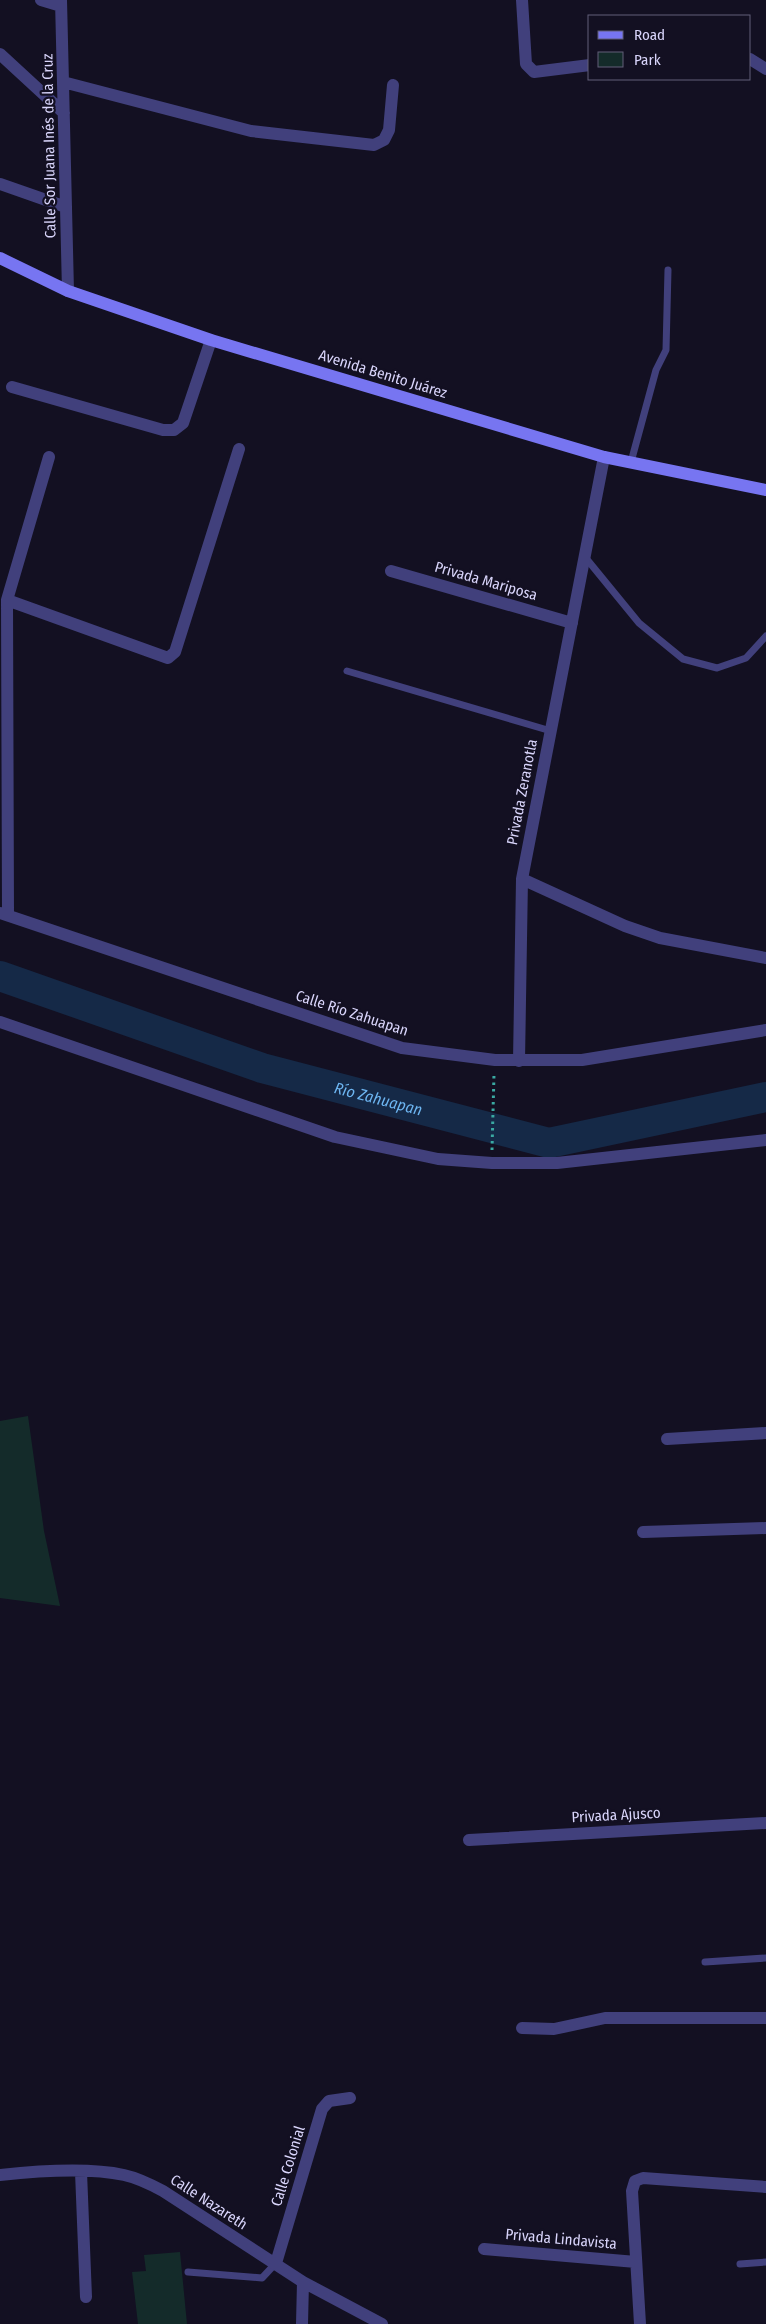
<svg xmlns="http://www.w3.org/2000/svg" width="766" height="2324" font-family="'Fira Sans Condensed',sans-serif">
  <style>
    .green { fill: #142b2a }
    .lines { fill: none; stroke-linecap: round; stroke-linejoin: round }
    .river { stroke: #152947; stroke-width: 30 }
    .path { stroke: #3aa9a2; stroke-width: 3; stroke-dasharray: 2.5 4; stroke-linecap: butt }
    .service { stroke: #41407c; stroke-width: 7 }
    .minor { stroke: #41407c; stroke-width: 12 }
    .secondary { stroke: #7775f1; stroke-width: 12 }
    .labels { text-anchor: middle; stroke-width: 4.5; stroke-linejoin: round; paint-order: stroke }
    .street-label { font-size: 15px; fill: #d9d5fb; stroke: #131022 }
    .water-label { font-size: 16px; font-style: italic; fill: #6db5f1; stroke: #131022 }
  </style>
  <rect width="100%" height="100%" fill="#131022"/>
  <path class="green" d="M28 1416 44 1531 60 1606 0 1598V1421Z
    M180 2252 187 2324H138L132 2272 146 2271 144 2255Z"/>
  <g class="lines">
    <path class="river" id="s1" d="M0 976 262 1068 549 1143 766 1097"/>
    <path class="path" d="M492 1150 494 1074"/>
    <path class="service" d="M631 462 656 370 666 350 668 270
      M585 557 639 623 683 659 717 668 746 658 766 636
      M347 671 551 731
      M705 1962 766 1958
      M740 2264 766 2262
      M188 2272 262 2278 276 2263"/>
    <path class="minor" d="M41 0 61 6
      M61 0 68 291
      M522 0 526 64 534 72 590 65
      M0 54 64 113
      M750 59 766 69
      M63 82 251 131 374 145 384 140 389 130 393 85
      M0 184 66 207
      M12 387 163 430H174L183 423 211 340
      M391 571 572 623
      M7 600 168 658 175 652 239 449
      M522 879 625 926 660 938 766 958
      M0 913 402 1048 495 1060H582L766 1030
      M8 915 7 600 49 457
      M0 1022 335 1137 438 1159 492 1163H557L766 1140
      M519 1061 522 879 604 457
      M667 1439 766 1433
      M643 1532 766 1528
      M469 1840 766 1823
      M522 2028 554 2029 605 2018H766
      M81 2172 86 2297
      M0 2175C37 2171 87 2167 124 2175 138 2178 150 2184 163 2191L303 2282 382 2324
      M484 2249 636 2262
      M276 2263 322 2109 329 2101 350 2098
      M302 2324 303 2282
      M640 2324 632 2191 635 2181 643 2178 766 2187"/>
    <path class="secondary" d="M0 258 68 291 211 340 604 457 766 490"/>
  </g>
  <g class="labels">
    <g class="street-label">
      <text transform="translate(49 146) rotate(-91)" y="5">Calle Sor Juana Inés de la Cruz</text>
      <text transform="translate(383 374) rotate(17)" y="5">Avenida Benito Juárez</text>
      <text transform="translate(486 581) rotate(16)" y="5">Privada Mariposa</text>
      <text transform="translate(522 792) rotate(-79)" y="5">Privada Zeranotla</text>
      <text transform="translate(352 1013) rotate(18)" y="5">Calle Río Zahuapan</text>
      <text transform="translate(616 1815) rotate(-3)" y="5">Privada Ajusco</text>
      <text transform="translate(288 2166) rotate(-73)" y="5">Calle Colonial</text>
      <text transform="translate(209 2202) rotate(33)" y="5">Calle Nazareth</text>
      <text transform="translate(561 2239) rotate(5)" y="5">Privada Lindavista</text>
    </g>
    <g class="water-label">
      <text dy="6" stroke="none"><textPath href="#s1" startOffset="398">Río Zahuapan</textPath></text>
    </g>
  </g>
  <rect x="588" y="15" width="162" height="65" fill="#131022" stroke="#625f79"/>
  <rect x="598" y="31" width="25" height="8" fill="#7775f1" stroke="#625f79"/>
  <text x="634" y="40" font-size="15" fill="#d9d5fb">Road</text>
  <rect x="598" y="52" width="25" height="15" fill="#142b2a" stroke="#625f79"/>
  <text x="634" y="65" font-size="15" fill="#d9d5fb">Park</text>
</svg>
